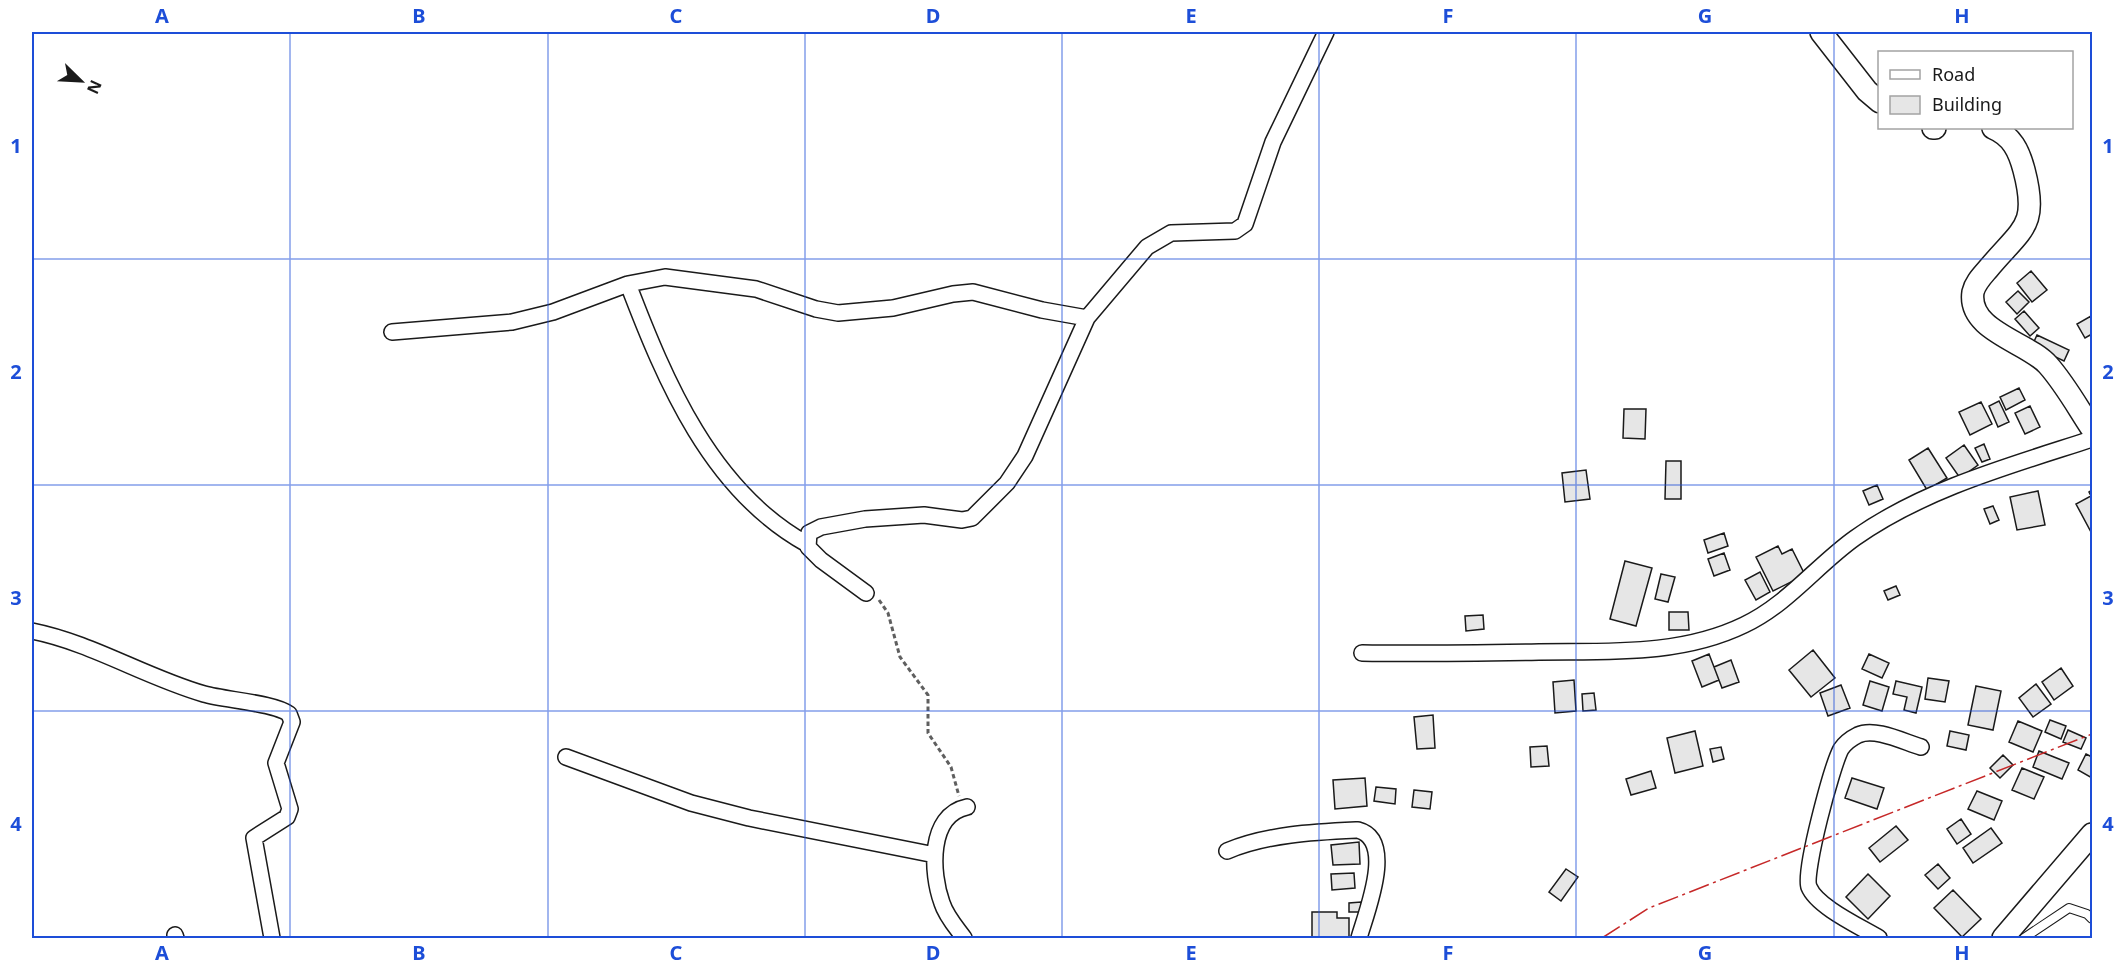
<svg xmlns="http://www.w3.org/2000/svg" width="2124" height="970" font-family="'Noto Sans',sans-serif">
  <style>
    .building { fill: #e6e6e6; stroke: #1a1a1a; stroke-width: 1.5 }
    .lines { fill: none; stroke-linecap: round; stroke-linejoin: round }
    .lane-casing { stroke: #1a1a1a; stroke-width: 10 }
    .street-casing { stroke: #1a1a1a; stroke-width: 18 }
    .secondary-casing { stroke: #1a1a1a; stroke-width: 24 }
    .path { stroke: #5f5f5f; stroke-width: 3; stroke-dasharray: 4.5 3; stroke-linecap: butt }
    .lane { stroke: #fff; stroke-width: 8 }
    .street { stroke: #fff; stroke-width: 15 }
    .secondary { stroke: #fff; stroke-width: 21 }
    .power { stroke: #c62828; stroke-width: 1.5; stroke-dasharray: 21 4.5 3 4.5; stroke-linecap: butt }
    .grid { fill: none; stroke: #1d4ed8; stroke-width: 1.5; stroke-opacity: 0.55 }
    .neatline { fill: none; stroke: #1d4ed8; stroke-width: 2 }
    .grid-label { font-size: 20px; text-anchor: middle; font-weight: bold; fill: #1d4ed8 }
  </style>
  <rect width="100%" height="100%" fill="#fff"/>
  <path class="building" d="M2031 271 2047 290 2032 302 2017 283Z
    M2018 291 2029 302 2017 314 2006 302Z
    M2024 311 2039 328 2030 336 2015 319Z
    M2091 316 2092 334 2085 338 2077 324Z
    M2037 335 2069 350 2064 361 2032 346Z
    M2019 388 2025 400 2006 410 2000 397Z
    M1999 401 2009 422 1998 427 1989 406Z
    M1981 402 1992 424 1970 435 1959 412Z
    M2030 406 2040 427 2025 434 2015 413Z
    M1624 409H1646L1645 439 1623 438Z
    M1984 444 1990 459 1982 462 1975 448Z
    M1964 445 1978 465 1960 478 1946 458Z
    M1928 448 1947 478 1927 490 1909 460Z
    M1666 461H1681V499H1665Z
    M1586 470 1590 499 1565 502 1562 473Z
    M1877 485 1883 499 1869 505 1863 491Z
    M2092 490V531L2091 532 2076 504 2091 496 2089 492Z
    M2038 491 2045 525 2017 530 2010 497Z
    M1993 506 1999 520 1990 524 1984 509Z
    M1724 533 1728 546 1708 553 1704 540Z
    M1778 546 1782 554 1792 549 1805 575 1773 591 1756 557Z
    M1724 553 1730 570 1714 576 1708 559Z
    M1625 561 1652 568 1636 626 1610 619Z
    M1760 572 1770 592 1756 600 1745 580Z
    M1661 574 1675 577 1668 602 1655 599Z
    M1896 586 1900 595 1888 600 1884 591Z
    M1669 612H1688L1689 630H1669Z
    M1483 615 1484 629 1466 631 1465 616Z
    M1813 650 1835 678 1811 697 1789 670Z
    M1709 654 1719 680 1702 687 1692 661Z
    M1869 654 1889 663 1882 678 1862 669Z
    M1731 660 1739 682 1722 688 1714 667Z
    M2061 668 2073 686 2054 700 2042 682Z
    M1928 678 1949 681 1945 702 1925 699Z
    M1574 680 1576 711 1555 713 1553 682Z
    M1870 681 1889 687 1882 711 1863 705Z
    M1896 681 1922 687 1916 713 1904 710 1907 697 1893 694Z
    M2036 684 2051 704 2033 717 2019 698Z
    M1841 685 1850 708 1828 716 1820 693Z
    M1976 686 2001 691 1993 730 1968 725Z
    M1594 693 1596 710 1583 711 1582 694Z
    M1433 715 1435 748 1417 749 1414 717Z
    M2050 720 2066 726 2061 739 2045 732Z
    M2018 721 2042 731 2033 752 2009 742Z
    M2068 730 2086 738 2081 749 2063 742Z
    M1695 731 1703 766 1675 773 1667 738Z
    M1950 731 1969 735 1966 750 1947 746Z
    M1547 746 1549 766 1531 767 1530 747Z
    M1721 747 1724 759 1713 762 1710 749Z
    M2039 751 2069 763 2062 779 2033 767Z
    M2086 754 2092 757V778L2078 770Z
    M2003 755 2013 765 2000 778 1990 768Z
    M2022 768 2044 777 2034 799 2012 790Z
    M1651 771 1656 788 1631 795 1626 779Z
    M1365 778 1367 806 1335 809 1333 780Z
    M1852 778 1884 788 1877 809 1845 798Z
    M1376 787 1396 789 1395 804 1374 801Z
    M1414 790 1432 792 1430 809 1412 807Z
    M1977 791 2002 801 1994 820 1968 809Z
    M1961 819 1971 834 1957 844 1947 829Z
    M1896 826 1908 840 1880 862 1869 848Z
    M1991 828 2002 843 1973 863 1963 848Z
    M1359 842 1360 864 1333 865 1331 845Z
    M1938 864 1950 878 1938 889 1925 875Z
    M1566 869 1578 877 1561 901 1549 892Z
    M1354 873 1355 888 1332 890 1331 874Z
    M1868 874 1890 896 1868 919 1846 897Z
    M1953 890 1981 919 1962 937 1934 908Z
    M1361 902 1362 912H1349V903Z
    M1312 912H1337V918H1349V938H1312Z"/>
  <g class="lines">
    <g class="lane-casing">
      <path id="lane" d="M2024 938 2069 908 2087 914 2092 919"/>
    </g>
    <g class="street-casing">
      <path id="street" d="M628 284C665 381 711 491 807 544
        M392 332 512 322 553 312 628 284 665 277 756 289 816 309 838 313 893 308 953 294 973 292 1042 310 1087 318
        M866 593 821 560 808 547 809 533 821 527 865 519 924 515 962 520 972 518 1007 483 1025 456 1087 318 1147 247 1171 233 1235 231 1245 224 1273 142 1326 32
        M32 631C92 643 145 677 204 694 225 700 275 703 289 714L292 722 276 763 290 809 287 817 254 838 272 938
        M1362 653C1421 654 1480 653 1539 652 1607 651 1680 656 1744 625 1787 605 1817 565 1855 538 1924 489 2012 465 2092 439
        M566 757 691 803 749 818 935 855
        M1227 851C1267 834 1315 832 1358 830 1396 840 1366 913 1359 938
        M175 935 176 938
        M964 938C956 927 946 916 942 903 931 873 928 815 967 807
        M1879 938C1861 927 1817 907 1809 887 1803 873 1832 766 1841 749 1845 743 1852 738 1858 735 1875 727 1904 742 1921 747"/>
    </g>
    <g class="secondary-casing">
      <path id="secondary" d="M1821 32 1867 91 1880 102
        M1933 128H1935
        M1993 128C2012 136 2019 151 2024 170 2039 227 2022 228 1988 269 1982 276 1975 283 1973 292 1967 331 2028 342 2048 365 2065 384 2078 408 2092 429
        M2003 938 2092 834"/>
    </g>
    <path class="path" d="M879 600 888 613 900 657 928 695V733L951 767 959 796"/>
    <use href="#lane" class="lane"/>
    <use href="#street" class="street"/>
    <use href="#secondary" class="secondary"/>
    <path class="power" d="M1602 938 1649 908 2092 734"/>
  </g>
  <path class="grid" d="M290 32V938M548 32V938M805 32V938M1062 32V938M1319 32V938M1576 32V938M1834 32V938M32 259H2092M32 485H2092M32 711H2092"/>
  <rect width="2124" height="970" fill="none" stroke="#ffffff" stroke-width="66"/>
  <rect x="1878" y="51" width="195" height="78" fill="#ffffff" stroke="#a3a3a3" stroke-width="1.5"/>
  <rect x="1890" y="70" width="30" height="9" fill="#ffffff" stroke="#a3a3a3" stroke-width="1.5"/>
  <text x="1932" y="81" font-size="18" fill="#1a1a1a">Road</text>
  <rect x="1890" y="96" width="30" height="18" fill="#e6e6e6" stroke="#a3a3a3" stroke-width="1.5"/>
  <text x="1932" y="111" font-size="18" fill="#1a1a1a">Building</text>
  <g transform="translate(81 81) rotate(114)" stroke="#ffffff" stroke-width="4.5" paint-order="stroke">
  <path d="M0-4.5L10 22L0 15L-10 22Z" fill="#1a1a1a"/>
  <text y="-9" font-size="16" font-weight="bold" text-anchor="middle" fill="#1a1a1a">N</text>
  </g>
  <rect x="33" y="33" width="2058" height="904" class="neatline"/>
  <g class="grid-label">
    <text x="162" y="23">A</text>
    <text x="419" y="23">B</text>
    <text x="676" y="23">C</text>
    <text x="933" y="23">D</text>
    <text x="1191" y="23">E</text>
    <text x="1448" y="23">F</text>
    <text x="1705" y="23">G</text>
    <text x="1962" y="23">H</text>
    <text x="16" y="153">1</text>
    <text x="2108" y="153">1</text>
    <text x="16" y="379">2</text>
    <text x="2108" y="379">2</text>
    <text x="16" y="605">3</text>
    <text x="2108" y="605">3</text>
    <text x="16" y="831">4</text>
    <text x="2108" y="831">4</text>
    <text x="162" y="960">A</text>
    <text x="419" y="960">B</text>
    <text x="676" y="960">C</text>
    <text x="933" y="960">D</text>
    <text x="1191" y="960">E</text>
    <text x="1448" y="960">F</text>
    <text x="1705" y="960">G</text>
    <text x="1962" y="960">H</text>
  </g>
</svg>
